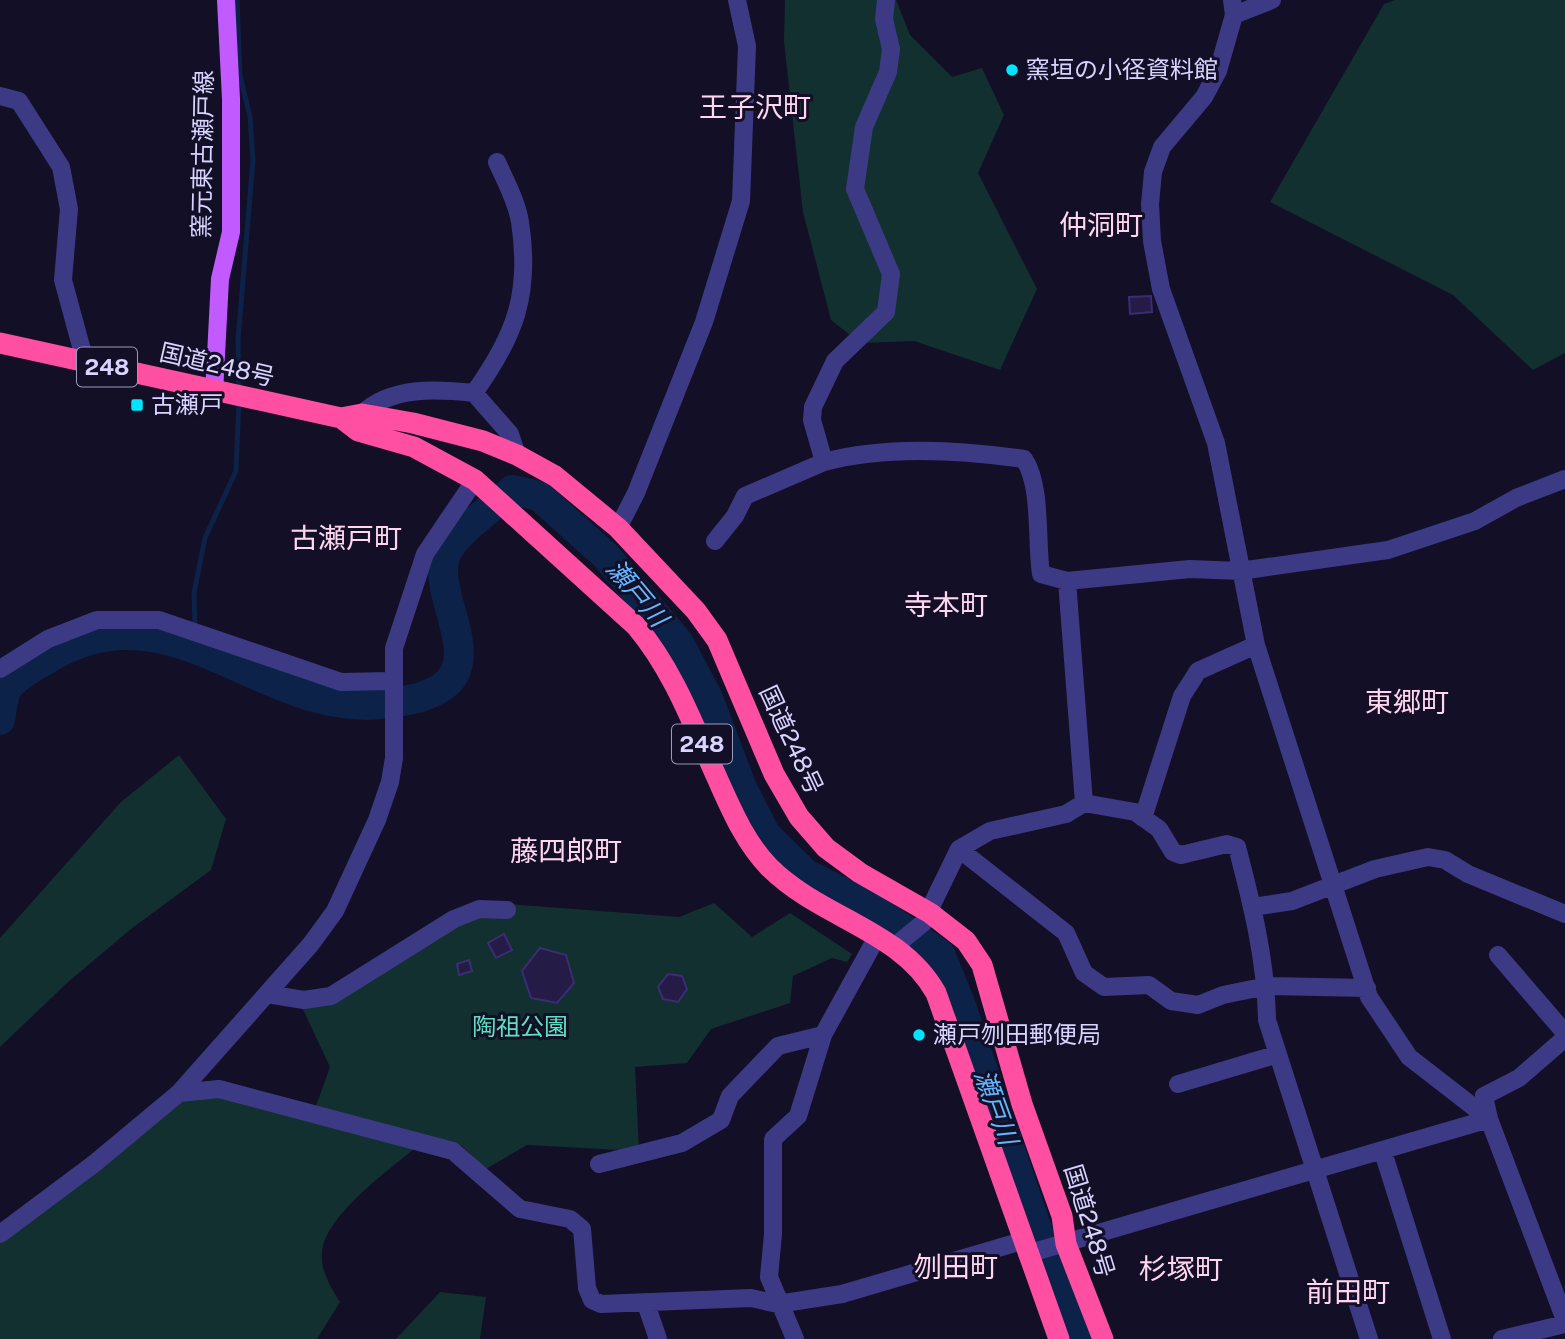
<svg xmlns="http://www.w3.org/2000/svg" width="1565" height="1339" font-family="'Public Sans','Noto Sans JP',sans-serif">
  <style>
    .green { fill: #12302f }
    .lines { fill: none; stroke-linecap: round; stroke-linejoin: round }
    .stream { stroke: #0c2248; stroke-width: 5 }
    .river { stroke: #0c2248; stroke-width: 30 }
    .building { fill: #241b47; stroke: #3b2d73; stroke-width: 2 }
    .minor { stroke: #3d3a85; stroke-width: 18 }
    .major { stroke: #c25bff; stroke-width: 18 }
    .highway { stroke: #ff4fa3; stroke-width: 21 }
    .poi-dot { fill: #00e5ff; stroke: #130f26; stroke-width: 2.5 }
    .labels { text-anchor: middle; stroke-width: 6; stroke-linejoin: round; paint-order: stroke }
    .shield { fill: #130f26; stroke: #9e99be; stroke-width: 2 }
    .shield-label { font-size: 23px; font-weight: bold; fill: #d9d4ff }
    .poi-label { font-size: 24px; fill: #d9d4ff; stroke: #130f26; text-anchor: start }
    .street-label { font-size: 24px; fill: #d9d4ff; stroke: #130f26 }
    .park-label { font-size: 24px; fill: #5fe0c0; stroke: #130f26 }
    .water-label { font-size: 26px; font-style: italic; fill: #62b6ff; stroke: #130f26 }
    .quarter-label { font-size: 28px; fill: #ffd6f0; stroke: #130f26 }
  </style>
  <rect width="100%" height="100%" fill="#130f26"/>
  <path class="green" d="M785 0H896L910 35 952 77 982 68 1004 115 978 173 1037 289 1000 370 914 341 860 343 831 320 803 212 784 41Z
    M1395 0H1565V353L1533 370 1453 295 1270 202 1384 4Z
    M179 755 226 819 211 870 131 929 67 983 0 1047V938L121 802Z
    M496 903 679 917 714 903 752 937 790 913 852 954 847 962 832 958 793 976 790 1003 711 1029 687 1063 635 1067 639 1151 527 1145 486 1169 462 1146 427 1138C398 1164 326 1212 322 1252 320 1270 331 1288 340 1302L317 1339H0V1240L167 1100 182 1102 211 1091 312 1117 330 1067 300 1003Z
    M440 1292 486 1297 480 1339H396Z"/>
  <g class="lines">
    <path class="stream" d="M237 0 240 75 250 117 253 160 238 340 239 390
      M195 627 194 593 205 538 236 471 239 400"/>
    <path class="river" d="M0 720C2 712 2 697 7 689 15 676 36 666 49 658 176 581 265 723 392 703 409 700 426 698 442 687 486 658 428 589 447 552 460 528 492 509 512 490L539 496 606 556 679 643 708 698 742 788 766 835 806 874 873 908 940 954 960 1003 1036 1226 1080 1339"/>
  </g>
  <path class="building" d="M1151 296 1152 312 1130 314 1129 297Z
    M504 934 512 950 496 958 488 943Z
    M540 948 566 955 574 983 557 1003 531 998 522 971Z
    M469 960 472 971 459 975 457 964Z
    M668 974 682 976 687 989 678 1002 663 999 658 987Z"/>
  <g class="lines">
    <path class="minor" d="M886 0 884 19 891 49 888 72 864 127 855 189 891 274 886 312 835 361 813 407 812 420 824 462C887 445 960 450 1024 459 1042 486 1036 540 1041 574L1067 581 1190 569 1240 571 1388 550 1475 521 1516 498 1565 479
      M1232 0 1234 15 1218 71 1204 97 1162 147 1153 172 1150 204 1152 241 1161 289 1216 443 1256 645 1369 997 1409 1057 1489 1119
      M1234 15 1272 0
      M0 96 19 101 61 167 69 209 63 280 85 361
      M474 393C515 336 531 294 520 222 517 202 505 180 497 162
      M362 414C391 386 437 389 474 393L510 434 517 455
      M618 528 636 493 704 322 741 201 747 46 737 0
      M715 541 735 516 745 496 824 462
      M1067 581 1084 803
      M0 669 48 639 97 620H159L341 682 392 681
      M1143 818 1182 696 1198 671 1256 645
      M959 849 1066 933 1084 973 1104 987 1149 985 1171 1001 1198 1005 1223 995 1267 986 1367 988
      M1253 907 1292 901 1375 869 1428 857 1445 860 1468 874 1565 914
      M895 946 923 923 959 849 990 831 1066 814 1084 803 1135 812 1159 829 1173 852 1181 855 1227 844 1237 847C1252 904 1266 960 1267 1020L1369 1339
      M1498 955 1565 1033
      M267 994 304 1000 331 996 454 919 479 909 507 910
      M1565 1038 1519 1078 1484 1096 1489 1119 1565 1320
      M1178 1084 1278 1054
      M179 1093 219 1089 453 1151 520 1209 570 1219 582 1229 587 1288 592 1300 601 1304 751 1298 778 1304 842 1294 1022 1241
      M1383 1152 1442 1339
      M599 1164 682 1143 721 1120 730 1096 778 1046 823 1035
      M0 1234 95 1163 179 1093 311 944 335 911 377 820 390 782 394 758V648L425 554 475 480
      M1027 1254 1489 1119
      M646 1304 658 1339
      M795 1339 769 1277 773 1234V1139L798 1116 823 1035 877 937
      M1502 1339 1565 1324"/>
    <path class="major" d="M214 393 220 279 231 232V99L226 0"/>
    <path class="highway" d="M0 343 341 418 358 431 414 447 475 480 636 626C674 671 694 727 718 780 732 811 745 842 769 867 821 919 900 929 936 993L1059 1339
      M341 418 362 414 413 423 483 441 517 455 555 476 618 528 696 611 717 640 774 774 799 817 826 848 860 873 930 913 966 941 982 965 1022 1104 1062 1216 1066 1244 1103 1339"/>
  </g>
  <g class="poi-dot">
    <circle cx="1012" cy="70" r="7"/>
    <rect x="130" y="398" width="14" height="14" rx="3.5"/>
    <circle cx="919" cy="1035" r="7"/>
  </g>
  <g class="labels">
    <g class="shield">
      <rect x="77" y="347.5" width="60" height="39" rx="5"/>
      <rect x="672" y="724.5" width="60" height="39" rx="5"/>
    </g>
    <g class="shield-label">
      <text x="107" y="375">248</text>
      <text x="702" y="752">248</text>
    </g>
    <g class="poi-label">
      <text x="1026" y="78">窯垣の小径資料館</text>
      <text x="151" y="413">古瀬戸</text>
      <text x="933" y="1043">瀬戸刎田郵便局</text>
    </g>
    <g class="street-label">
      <text transform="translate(203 154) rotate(-89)" y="8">窯元東古瀬戸線</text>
      <text transform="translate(217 365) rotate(13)" y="8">国道248号</text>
      <text transform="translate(791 740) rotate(65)" y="8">国道248号</text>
      <text transform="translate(1089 1221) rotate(73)" y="8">国道248号</text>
    </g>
    <g class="park-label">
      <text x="520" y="1035">陶祖公園</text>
    </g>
    <g class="water-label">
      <text transform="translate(637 593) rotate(50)" y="9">瀬戸川</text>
      <text transform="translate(996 1107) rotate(70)" y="9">瀬戸川</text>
    </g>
    <g class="quarter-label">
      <text x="755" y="117">王子沢町</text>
      <text x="1101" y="235">仲洞町</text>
      <text x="346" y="548">古瀬戸町</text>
      <text x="946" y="615">寺本町</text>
      <text x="1407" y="712">東郷町</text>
      <text x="566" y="861">藤四郎町</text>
      <text x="956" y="1277">刎田町</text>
      <text x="1181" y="1279">杉塚町</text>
      <text x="1348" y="1302">前田町</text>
    </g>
  </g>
</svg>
